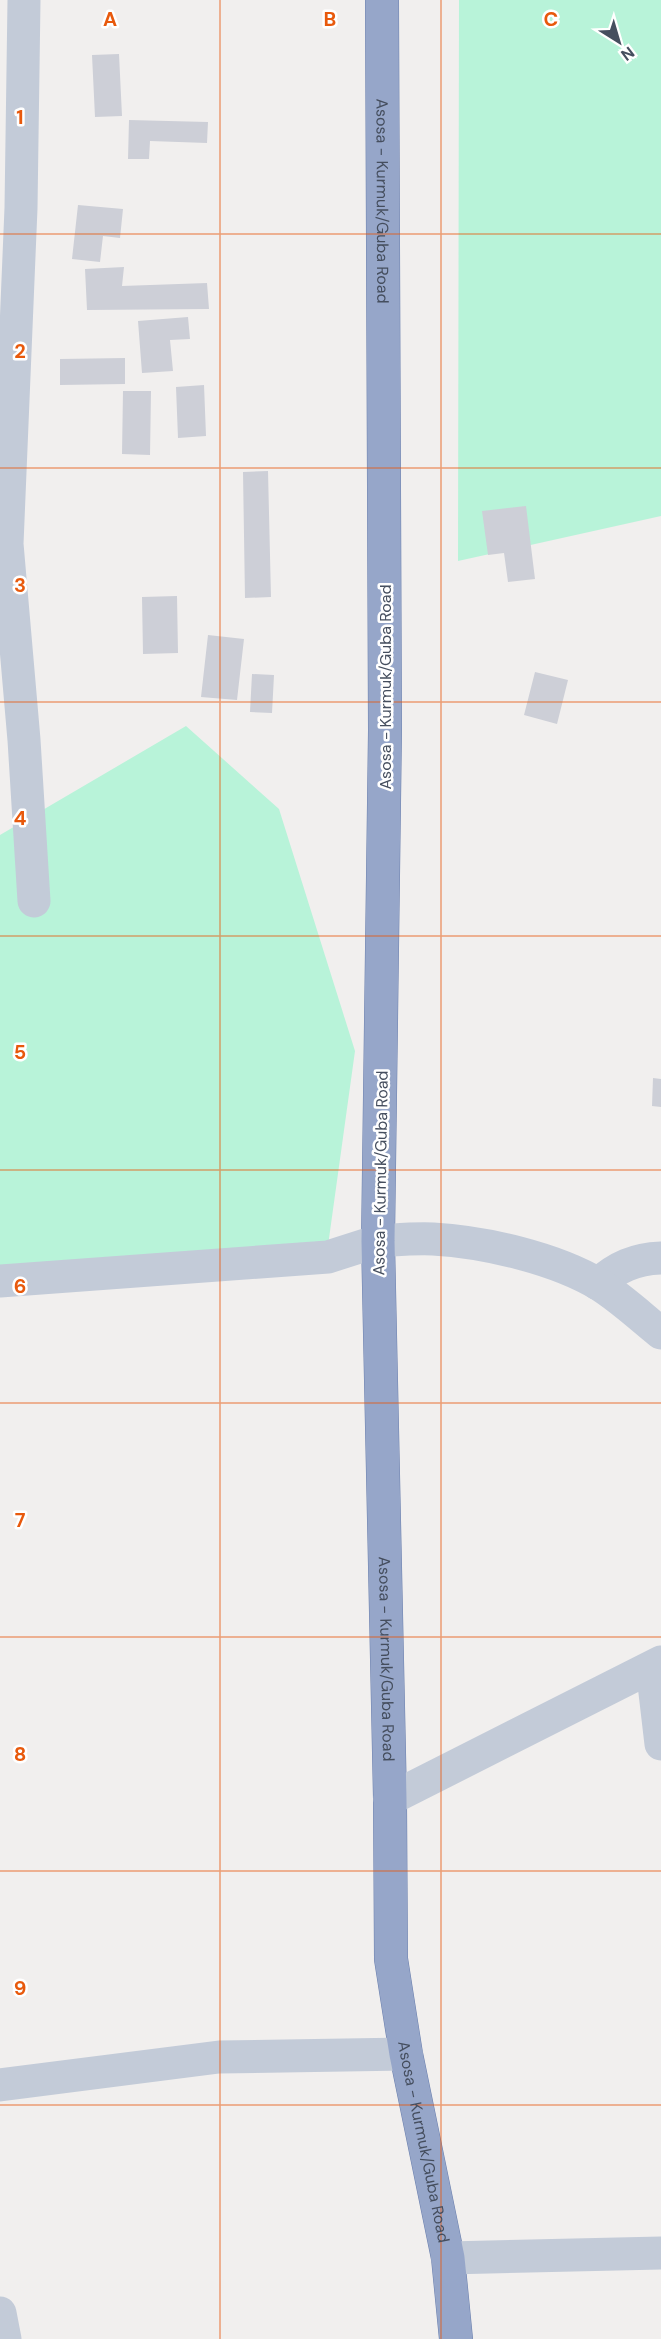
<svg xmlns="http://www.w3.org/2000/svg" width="661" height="2339" font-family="'DM Sans',sans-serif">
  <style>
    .green { fill: #b8f3d9 }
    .building { fill: #cdcfd7 }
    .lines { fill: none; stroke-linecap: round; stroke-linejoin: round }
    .trunk-casing { stroke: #6c80ae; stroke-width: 34 }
    .minor { stroke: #c3cbd8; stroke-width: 33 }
    .tertiary { stroke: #c3cbd8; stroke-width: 33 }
    .trunk { stroke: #96a6c9; stroke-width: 33 }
    .grid { fill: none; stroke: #e8590c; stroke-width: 1.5; stroke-opacity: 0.55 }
    .labels { text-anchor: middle; stroke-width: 5; stroke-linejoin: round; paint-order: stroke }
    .street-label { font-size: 16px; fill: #454e5e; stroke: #fff }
    .grid-label { font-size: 20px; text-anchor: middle; font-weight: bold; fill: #e8590c; stroke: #fff; stroke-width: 5; stroke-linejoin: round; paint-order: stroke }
  </style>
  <rect width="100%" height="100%" fill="#f1efee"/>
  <path class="green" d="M459 0H661V516L458 561Z
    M186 726 279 809 355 1051 326 1260 0 1296V835Z"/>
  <path class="building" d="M119 54 122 116 95 117 92 55Z
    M129 120 208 122 207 143 150 141 149 159H128Z
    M78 205 123 209 120 238 103 236 100 262 72 259Z
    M124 267 122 286 207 283 209 309 87 310 85 269Z
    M188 317 190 339 170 340 173 371 142 373 138 321Z
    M125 358V384L60 385V359Z
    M204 385 206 436 178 438 176 387Z
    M123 391H151L150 455 122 454Z
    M268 471 271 597 245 598 243 472Z
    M526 506 535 579 508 582 504 553 488 555 482 511Z
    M177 596 178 653 143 654 142 597Z
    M208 635 244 639 237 700 201 697Z
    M535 672 568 680 557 724 524 715Z
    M252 674 274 675 272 713 250 712Z
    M653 1078 661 1079V1107L652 1106Z"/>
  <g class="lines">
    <g class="trunk-casing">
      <g id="trunk">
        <path id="s1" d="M382 0 385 730 378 1241 390 1799 391 1959 406 2054 448 2258 456 2339"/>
      </g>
    </g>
    <path class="minor" d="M24 0 21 208 7 544 24 740 34 901
      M0 1281 328 1257 378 1241
      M598 1284C617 1267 635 1259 661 1258
      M652 1667 661 1744
      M390 1799 661 1662
      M0 2085 219 2057 406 2054
      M448 2258 661 2253
      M0 2313 5 2339"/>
    <path class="tertiary" d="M378 1241C396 1240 415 1238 433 1239 485 1242 555 1258 600 1285 622 1299 641 1317 661 1333"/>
    <use href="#trunk" class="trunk"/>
  </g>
  <path class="grid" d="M220 0V2339M441 0V2339M0 234H661M0 468H661M0 702H661M0 936H661M0 1170H661M0 1403H661M0 1637H661M0 1871H661M0 2105H661"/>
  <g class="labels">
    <g class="street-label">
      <text dy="6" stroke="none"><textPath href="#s1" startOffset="201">Asosa - Kurmuk/Guba Road</textPath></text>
      <text transform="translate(385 687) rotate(-90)" y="6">Asosa - Kurmuk/Guba Road</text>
      <text transform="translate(380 1173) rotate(-89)" y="6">Asosa - Kurmuk/Guba Road</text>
      <text dy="6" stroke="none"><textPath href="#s1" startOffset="1659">Asosa - Kurmuk/Guba Road</textPath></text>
      <text dy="6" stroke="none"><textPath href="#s1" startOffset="2145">Asosa - Kurmuk/Guba Road</textPath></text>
    </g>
  </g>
  <g class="grid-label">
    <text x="110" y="26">A</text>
    <text x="330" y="26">B</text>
    <text x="551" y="26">C</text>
    <text x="20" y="124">1</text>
    <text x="20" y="358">2</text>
    <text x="20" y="592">3</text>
    <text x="20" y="825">4</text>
    <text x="20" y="1059">5</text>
    <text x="20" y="1293">6</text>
    <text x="20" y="1527">7</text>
    <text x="20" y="1761">8</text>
    <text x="20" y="1995">9</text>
  </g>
  <g transform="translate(619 42) rotate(143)" stroke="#ffffff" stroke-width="4.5" paint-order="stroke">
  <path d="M0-4.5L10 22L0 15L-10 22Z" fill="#454e5e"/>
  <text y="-9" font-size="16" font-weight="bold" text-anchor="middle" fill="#454e5e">N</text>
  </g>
</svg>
